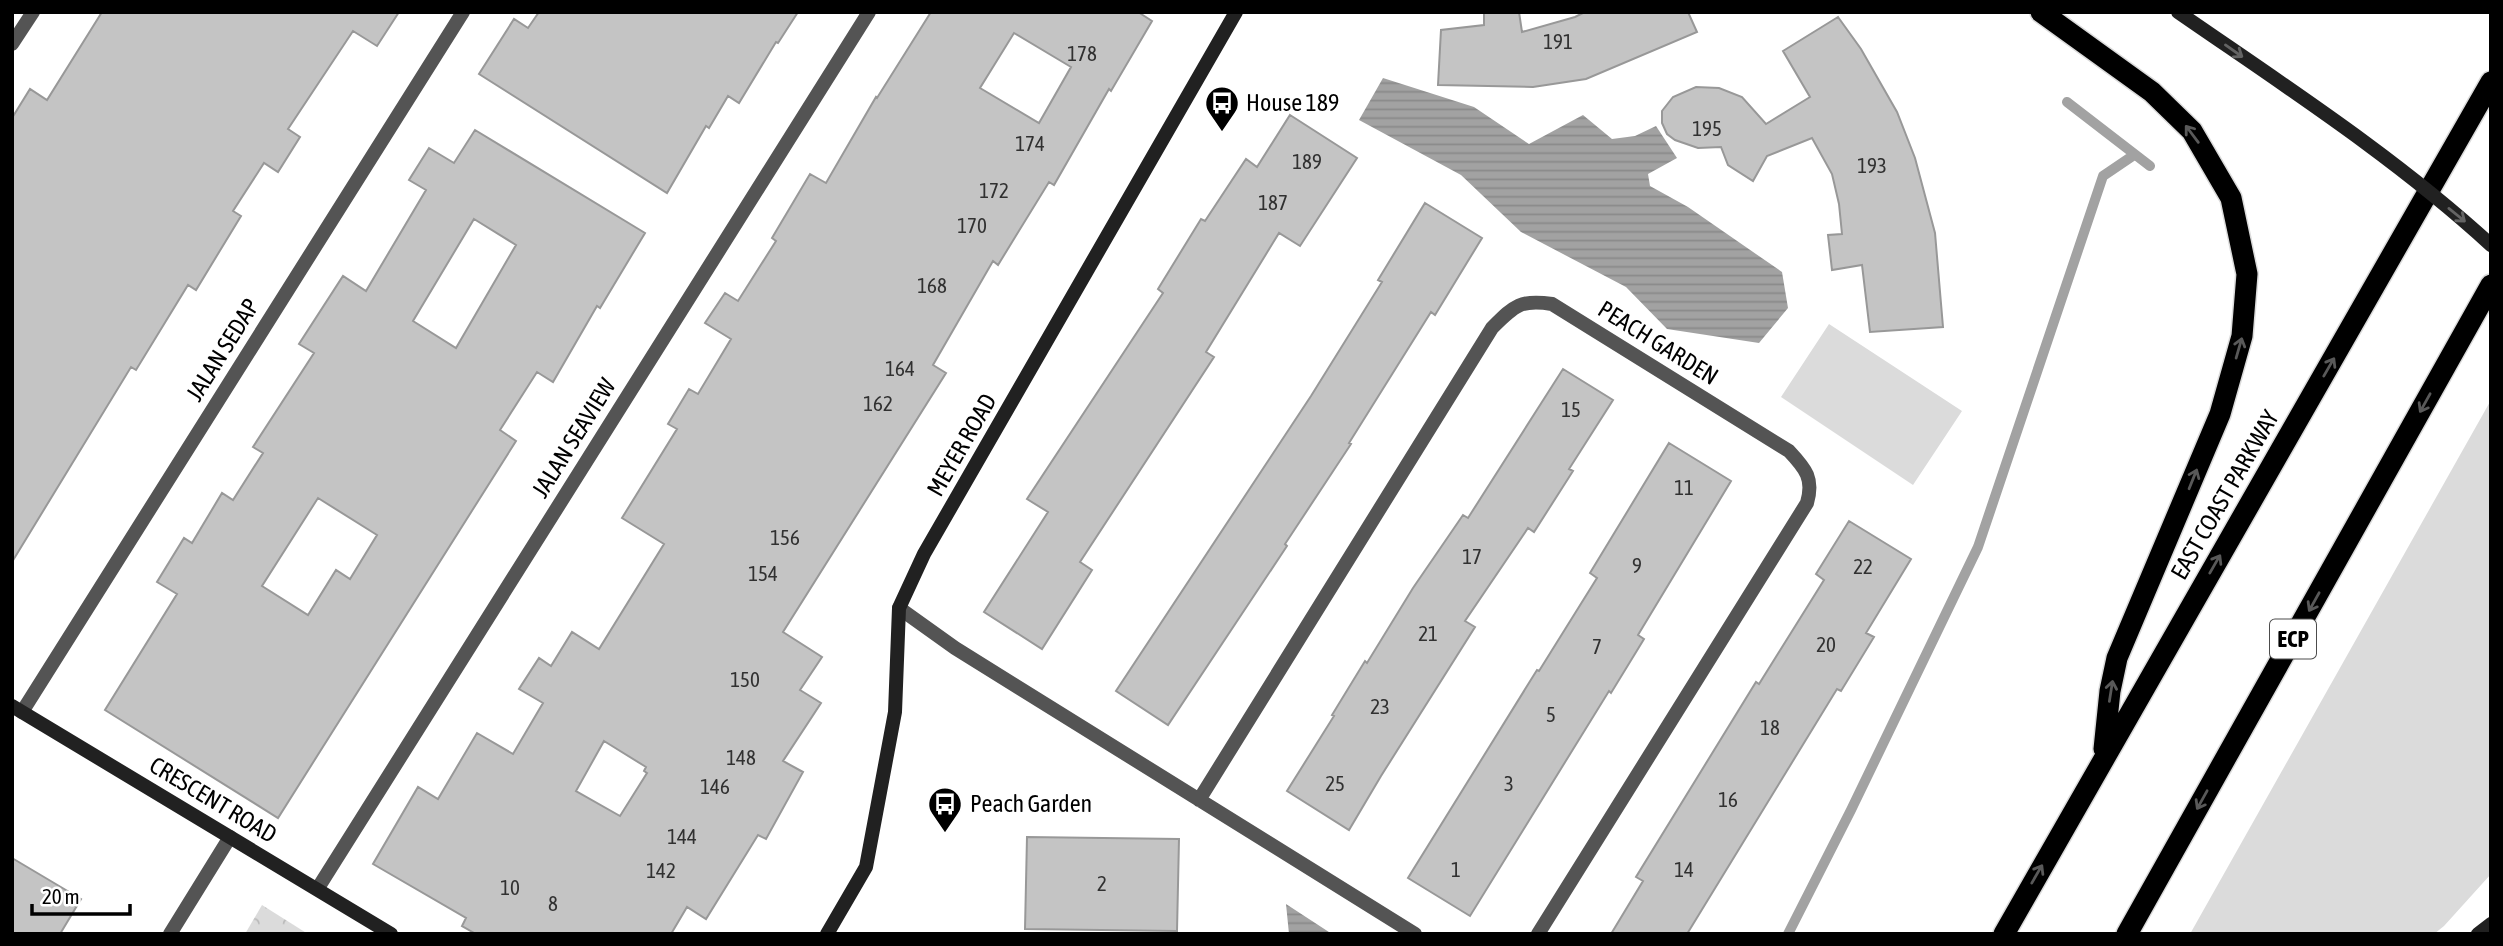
<svg xmlns="http://www.w3.org/2000/svg" width="2503" height="946" font-family="'Asap Condensed',sans-serif">
  <style>
    .green { fill: #dbdbdb }
    .park { fill: url(#park-crowns) }
    .water { fill: url(#water-rules) }
    .lines { fill: none; stroke-linecap: round; stroke-linejoin: round }
    .stream { stroke: #a2a2a2; stroke-width: 10 }
    .building { fill: #c4c4c4; stroke: #989898; stroke-width: 2; fill-rule: evenodd }
    .highway-casing { stroke: #dbdbdb; stroke-width: 24 }
    .street { stroke: #545454; stroke-width: 14 }
    .secondary { stroke: #212121; stroke-width: 14 }
    .highway { stroke: #000; stroke-width: 21 }
    .secondary-bridge { stroke: #212121; stroke-width: 14 }
    .oneway { stroke: #646464 }
    .oneway2 { stroke: #595959 }
    .labels { text-anchor: middle; stroke-width: 5; stroke-linejoin: round; paint-order: stroke }
    .number-label { font-size: 21px; fill: #313131 }
    .shield { fill: #fff; stroke: #4c4c4c; stroke-width: 2 }
    .shield-label { font-size: 23px; font-weight: bold; fill: #000 }
    .poi-label { font-size: 24px; fill: #000; stroke: #fff; text-anchor: start }
    .street-label { font-size: 24px; fill: #000; stroke: #fff }
  </style>
  <defs>
    <pattern id="park-crowns" width="20" height="18" patternUnits="userSpaceOnUse" patternTransform="scale(1.75)"><rect width="20" height="18" fill="#dbdbdb"/><path d="M2 6a3 3 0 1 1 6 0M12 15a3 3 0 1 1 6 0" fill="none" stroke="#bababa"/></pattern>
    <pattern id="water-rules" width="6" height="5" patternUnits="userSpaceOnUse" patternTransform="scale(1.75)"><rect width="6" height="5" fill="#a2a2a2"/><path d="M0 2.5h6" fill="none" stroke="#8a8a8a"/></pattern>
  </defs>
  <rect width="100%" height="100%" fill="#fff"/>
  <path class="green" d="M1829 324 1962 411 1913 485 1781 397Z
    M2491 400V874L2444 926 2434 934H2190Z"/>
  <path class="park" d="M262 905 308 934H245Z"/>
  <path class="water" d="M1383 78 1474 107 1529 144 1583 115 1612 139 1635 136 1656 126 1677 158 1648 174 1650 186 1688 207 1782 272 1788 308 1759 343 1667 329 1626 287 1521 232 1461 175 1359 120Z
    M1286 904 1332 934H1289Z"/>
  <g class="lines">
    <path class="stream" d="M2067 102 2150 166
      M1788 934 1851 810 1978 547 2103 176 2134 155"/>
  </g>
  <path class="building" d="M102 12H399L377 46 353 31 288 129 300 137 278 172 264 163 233 211 241 216 196 290 188 285 136 370 131 367 12 562V118L30 89 47 100Z
    M539 12H798L778 43 776 42 739 103 728 96 709 128 706 126 667 193 479 74 514 19 528 28Z
    M931 12H1138L1152 21 1111 91 1109 89 1054 185 1049 182 998 265 993 261 933 365 946 373 783 632 822 657 800 690 821 703 783 761 803 772 766 839 758 835 706 919 687 907 671 934H476L462 926 466 918 373 864 418 787 438 799 477 733 513 754 543 703 519 689 539 658 551 666 572 632 599 649 664 544 622 518 677 429 668 424 689 389 698 394 731 339 705 323 725 293 738 301 776 241 772 238 810 174 826 183 876 97 877 98ZM1014 33 1071 67 1039 123 980 88ZM604 741 646 767 644 771 647 773 620 816 576 791Z
    M1484 12H1519L1522 32 1575 17 1585 12H1688L1697 32 1586 79 1533 87 1438 85 1441 30 1484 25Z
    M1838 17 1861 49 1897 112 1915 158 1935 233 1943 327 1870 332 1862 265 1832 270 1828 235 1842 234 1839 204 1832 174 1812 138 1767 156 1753 181 1728 165 1721 147 1698 148 1675 140 1667 134 1662 123V111L1673 97 1696 87 1719 88 1742 97 1766 124 1810 97 1783 51Z
    M1290 115 1357 158 1300 246 1279 233 1206 352 1214 357 1080 562 1092 570 1042 649 984 612 1048 512 1027 499 1163 293 1158 289 1201 219 1205 221 1246 159 1257 167Z
    M475 130 645 233 600 308 597 306 553 382 537 372 500 430 516 441 278 818 105 710 177 594 157 582 184 538 192 543 222 493 233 500 263 453 253 447 314 353 299 344 343 276 366 291 426 190 409 180 429 148 454 163ZM474 219 516 245 456 348 413 321ZM318 498 377 535 350 579 336 570 308 615 262 586Z
    M1425 203 1482 238 1435 315 1431 312 1349 443 1351 444 1285 544 1287 546 1168 725 1116 691 1311 396 1382 282 1378 280Z
    M1563 369 1613 400 1569 469 1573 471 1534 532 1528 528 1465 621 1475 627 1381 776 1349 830 1287 791 1334 716 1332 715 1365 661 1367 663 1413 588 1463 515 1468 518Z
    M1669 443 1731 481 1638 635 1644 639 1611 693 1609 691 1470 916 1408 878 1537 670 1539 671 1597 578 1590 573Z
    M1849 521 1911 559 1866 633 1874 637 1841 691 1837 689 1687 934H1611L1643 881 1636 877 1756 682 1759 684 1824 580 1816 574Z
    M1027 837 1179 839 1177 931 1025 929Z
    M12 858 81 899 60 934H12Z"/>
  <g class="lines">
    <g class="highway-casing">
      <path id="highway" d="M2041 12 2152 92 2192 131 2231 198 2247 274 2242 336 2220 414 2117 658 2110 691 2104 749
        M2004 934 2491 82
        M2127 934 2491 285"/>
    </g>
    <path class="street" d="M12 44 33 12
      M899 608 955 648 1415 934
      M22 712 463 12
      M1199 800 1492 328C1514 306 1520 299 1552 304L1789 451C1806 469 1814 479 1807 503L1538 934
      M318 888 869 12
      M170 934 230 837"/>
    <path class="secondary" d="M12 706 391 934
      M827 934 866 867 895 712 899 608 924 554 1236 12
      M2478 934 2491 924"/>
    <use href="#highway" class="highway"/>
    <path class="secondary-bridge" d="M2178 12C2285 86 2395 157 2491 245"/>
  </g>
  <defs><path id="oneway-shaft" d="M-6 0H5M1.5-3L5.5 0L1.5 3" fill="none" stroke-width="1.6" stroke-linecap="round" stroke-linejoin="round" transform="scale(1.75)"/></defs>
  <g class="oneway">
    <use href="#oneway-shaft" transform="translate(2234 51) rotate(35)"/>
    <use href="#oneway-shaft" transform="translate(2457 215) rotate(39)"/>
  </g>
  <g class="oneway2">
    <use href="#oneway-shaft" transform="translate(2192 134) rotate(-127)"/>
    <use href="#oneway-shaft" transform="translate(2239 348) rotate(-74)"/>
    <use href="#oneway-shaft" transform="translate(2329 367) rotate(-60)"/>
    <use href="#oneway-shaft" transform="translate(2425 403) rotate(119)"/>
    <use href="#oneway-shaft" transform="translate(2193 479) rotate(-68)"/>
    <use href="#oneway-shaft" transform="translate(2215 564) rotate(-60)"/>
    <use href="#oneway-shaft" transform="translate(2314 602) rotate(119)"/>
    <use href="#oneway-shaft" transform="translate(2111 691) rotate(-81)"/>
    <use href="#oneway-shaft" transform="translate(2202 800) rotate(119)"/>
    <use href="#oneway-shaft" transform="translate(2037 874) rotate(-60)"/>
  </g>
  <defs>
    <g id="bus-pin" transform="scale(1.75)"><path d="M0 17L-7.5 6A9.5 9.5 0 1 1 7.5 6Z" fill="#000" stroke="#fff"/><path d="M-5-6H5V4H4V6H2V4H-2V6H-4V4H-5ZM-3.5-4V0h7V-4ZM-3.5 1.2v1.5H-2V1.2ZM2 1.2v1.5H3.5V1.2Z" fill="#fff"/></g>
  </defs>
  <g fill-rule="evenodd">
    <use href="#bus-pin" x="1222" y="103"/>
    <use href="#bus-pin" x="945" y="804"/>
  </g>
  <g class="labels">
    <g class="number-label">
      <text x="1558" y="49">191</text>
      <text x="1082" y="61">178</text>
      <text x="1707" y="136">195</text>
      <text x="1030" y="151">174</text>
      <text x="1307" y="169">189</text>
      <text x="1872" y="173">193</text>
      <text x="994" y="198">172</text>
      <text x="1273" y="210">187</text>
      <text x="972" y="233">170</text>
      <text x="932" y="293">168</text>
      <text x="900" y="376">164</text>
      <text x="878" y="411">162</text>
      <text x="1571" y="417">15</text>
      <text x="1684" y="495">11</text>
      <text x="785" y="545">156</text>
      <text x="1472" y="564">17</text>
      <text x="1637" y="573">9</text>
      <text x="1863" y="574">22</text>
      <text x="763" y="581">154</text>
      <text x="1428" y="641">21</text>
      <text x="1826" y="652">20</text>
      <text x="1597" y="654">7</text>
      <text x="745" y="687">150</text>
      <text x="1380" y="714">23</text>
      <text x="1551" y="722">5</text>
      <text x="1770" y="735">18</text>
      <text x="741" y="765">148</text>
      <text x="1335" y="791">25</text>
      <text x="1509" y="791">3</text>
      <text x="715" y="794">146</text>
      <text x="1728" y="807">16</text>
      <text x="682" y="844">144</text>
      <text x="1456" y="877">1</text>
      <text x="1684" y="877">14</text>
      <text x="661" y="878">142</text>
      <text x="1102" y="891">2</text>
      <text x="510" y="895">10</text>
      <text x="553" y="911">8</text>
    </g>
    <rect class="shield" x="2270" y="619.5" width="46" height="39" rx="5"/>
    <g class="shield-label">
      <text x="2293" y="647">ECP</text>
    </g>
    <g class="poi-label">
      <text x="1246" y="111">House 189</text>
      <text x="970" y="812">Peach Garden</text>
    </g>
    <g class="street-label">
      <text transform="translate(1658 343) rotate(32)" y="8">PEACH GARDEN</text>
      <text transform="translate(223 350) rotate(-58)" y="8">JALAN SEDAP</text>
      <text transform="translate(574 438) rotate(-58)" y="8">JALAN SEAVIEW</text>
      <text transform="translate(962 445) rotate(-60)" y="8">MEYER ROAD</text>
      <text transform="translate(2225 495) rotate(-60)" y="8">EAST COAST PARKWAY</text>
      <text transform="translate(213 800) rotate(31)" y="8">CRESCENT ROAD</text>
    </g>
  </g>
  <rect width="2503" height="946" fill="none" stroke="#000000" stroke-width="28"/>
  <path d="M32 904v10h98v-10" fill="none" stroke="#000000" stroke-width="3.5"/>
  <text x="42" y="904" font-size="21" fill="#000000" stroke="#ffffff" stroke-width="5" paint-order="stroke">20 m</text>
</svg>
